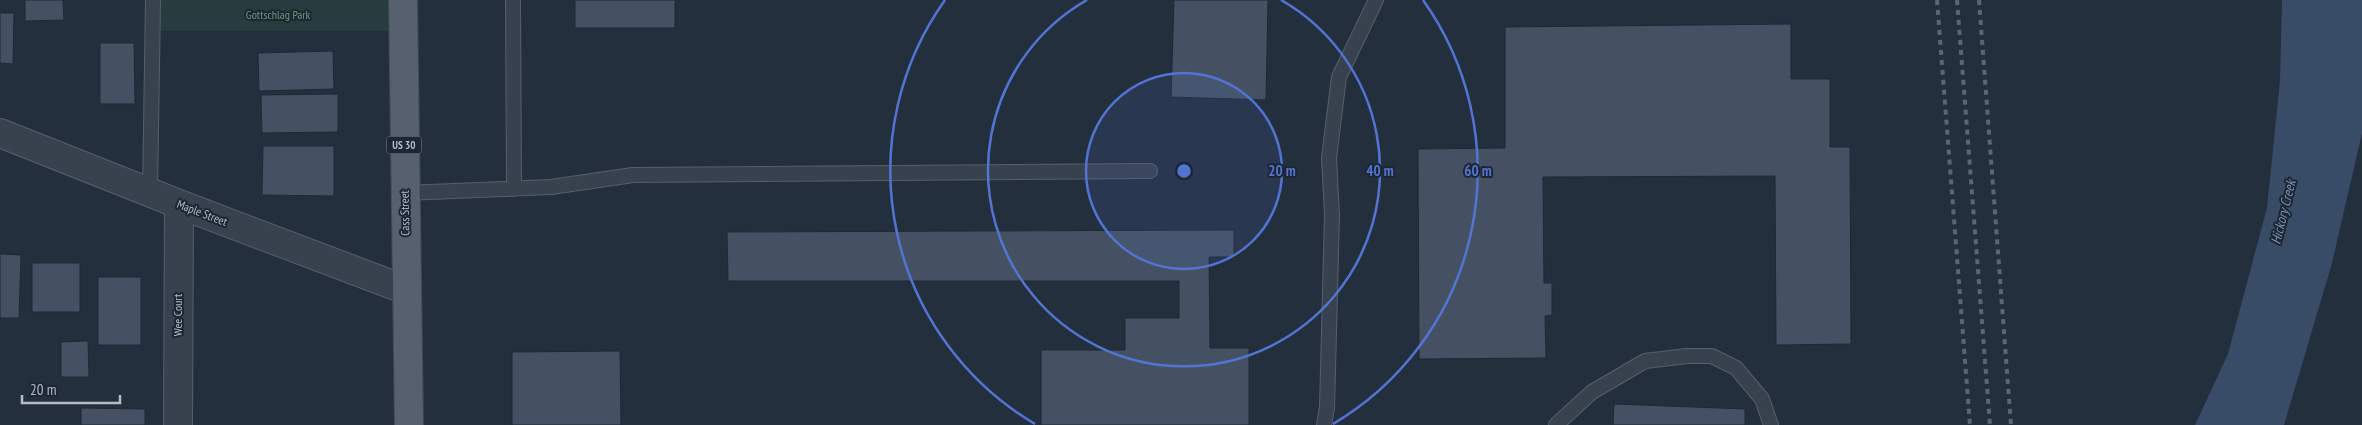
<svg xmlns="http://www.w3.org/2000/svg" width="2362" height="425" font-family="'PT Sans Narrow',sans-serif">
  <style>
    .green { fill: #263c3f }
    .water { fill: #394c67 }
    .building { fill: #455162; stroke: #1f2835 }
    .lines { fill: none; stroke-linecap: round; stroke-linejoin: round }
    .lane-casing { stroke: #565f6c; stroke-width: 16 }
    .street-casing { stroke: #565f6c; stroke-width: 30 }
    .primary-casing { stroke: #414a57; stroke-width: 30 }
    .lane { stroke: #38414e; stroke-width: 14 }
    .street { stroke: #38414e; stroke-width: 28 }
    .primary { stroke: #56606e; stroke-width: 28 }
    .rail { stroke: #5a6575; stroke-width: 4; stroke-dasharray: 5 5; stroke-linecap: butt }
    .ring { fill: none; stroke: #5274d3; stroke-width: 2.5 }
    .labels { text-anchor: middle; stroke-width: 4; stroke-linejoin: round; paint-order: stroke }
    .shield { fill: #1d2633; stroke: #878f9c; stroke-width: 1 }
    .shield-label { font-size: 11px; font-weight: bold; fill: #b4bcc9 }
    .park-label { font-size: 12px; fill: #6b9a76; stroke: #1d2633 }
    .street-label { font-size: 12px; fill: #b4bcc9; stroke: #1d2633 }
    .water-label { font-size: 14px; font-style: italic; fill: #7c92b1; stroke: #1d2633 }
    .centre { fill: #5274d3; stroke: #1d2633; stroke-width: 2.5 }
    .ring-label { font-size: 15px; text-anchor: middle; font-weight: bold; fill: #5274d3; stroke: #1d2633; stroke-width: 4; stroke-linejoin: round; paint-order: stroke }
  </style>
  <rect width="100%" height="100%" fill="#242f3e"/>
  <path class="green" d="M158 0H398V31H158Z"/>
  <path class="water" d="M2282 0H2362V133L2332 263 2284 425H2195L2228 354 2267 208 2280 81Z"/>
  <path class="building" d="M25 0H63L64 20 25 21Z
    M575 0H675V28H575Z
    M1174 0H1268L1266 100 1171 97Z
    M0 13H14L13 64 0 63Z
    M1791 24V79H1830V147H1850L1851 344 1776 345 1775 176 1543 177 1544 283H1552V315L1545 316 1546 358 1419 359 1418 149 1505 148V27Z
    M100 43H134L135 104H100Z
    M333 51 334 89 259 91 258 53Z
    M338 94V132L262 133 261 95Z
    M263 146H334V196L262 195Z
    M1234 230V257H1209L1210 348H1249V425H1041V350H1125V318H1179V281H728L727 232Z
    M0 254 21 255 19 318H0Z
    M32 263H80V312H32Z
    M98 277H141V345H98Z
    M88 341 89 377H61V342Z
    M620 351 621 425H512V352Z
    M1614 404 1745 409V425H1613Z
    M81 408 145 409V425H81Z"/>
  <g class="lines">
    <g class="lane-casing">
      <path id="lane" d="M513 0 514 189
        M150 193 153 0
        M405 193 551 187 633 175 1150 171
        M1324 425 1327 408 1332 215 1329 158 1339 77 1376 0
        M1556 425 1592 392 1645 361 1687 356H1712L1736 368 1762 399 1771 425"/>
    </g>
    <g class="street-casing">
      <path id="street" d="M0 133 179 204 406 290
        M178 425 179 204"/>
    </g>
    <g class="primary-casing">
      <path id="primary" d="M403 0 409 425"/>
    </g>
    <use href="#lane" class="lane"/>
    <use href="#street" class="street"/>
    <use href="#primary" class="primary"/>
    <path class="rail" d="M1937 0 1970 425
      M1957 0 1990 425
      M1979 0 2011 425"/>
  </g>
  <circle cx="1184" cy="171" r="98" fill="#5274d3" fill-opacity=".12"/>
  <g class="ring">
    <circle cx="1184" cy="171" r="98"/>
    <path d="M1281 0A196 196 0 1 1 1087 0"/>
    <path d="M1035 424A294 294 0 0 1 945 0M1423 0A294 294 0 0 1 1333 424"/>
  </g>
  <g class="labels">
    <rect class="shield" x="386.5" y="136.5" width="35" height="17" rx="4"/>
    <g class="shield-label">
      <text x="404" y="149">US 30</text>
    </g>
    <g class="park-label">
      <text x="278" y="19">Gottschlag Park</text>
    </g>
    <g class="street-label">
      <text transform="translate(202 213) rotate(21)" y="4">Maple Street</text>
      <text transform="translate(405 213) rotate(-91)" y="4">Cass Street</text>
      <text transform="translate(178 315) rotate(-90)" y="4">Wee Court</text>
    </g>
    <g class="water-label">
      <text transform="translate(2283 212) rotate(-76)" y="5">Hickory Creek</text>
    </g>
  </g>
  <circle cx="1184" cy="171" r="8" class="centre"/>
  <g class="ring-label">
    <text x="1282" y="176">20 m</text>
    <text x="1380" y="176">40 m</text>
    <text x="1478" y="176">60 m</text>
  </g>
  <path d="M22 395v8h98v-8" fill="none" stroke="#b4bcc9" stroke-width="2.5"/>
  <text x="30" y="395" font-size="15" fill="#b4bcc9" stroke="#1d2633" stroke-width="4" paint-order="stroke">20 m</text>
</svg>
